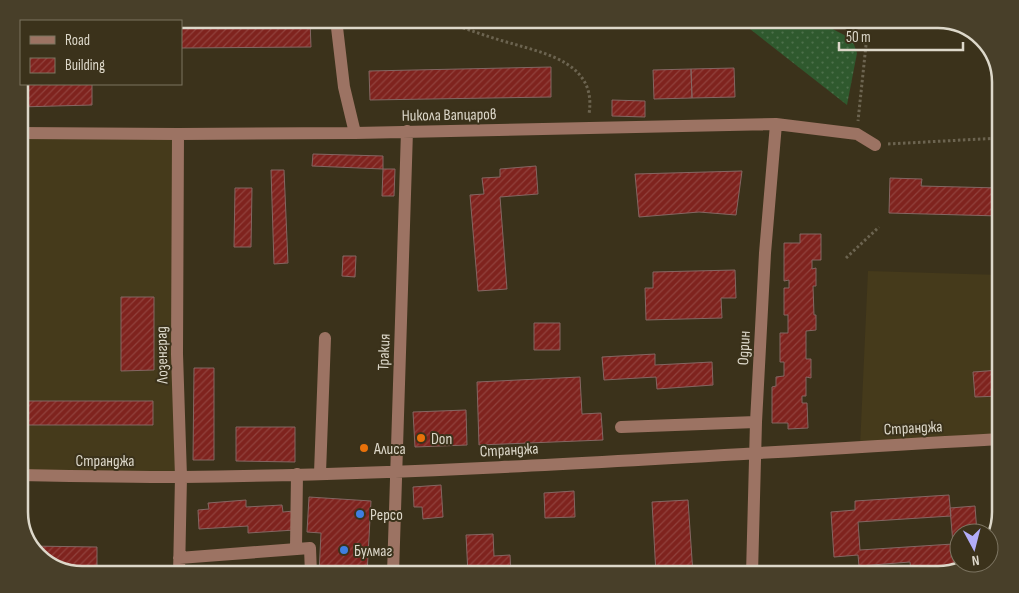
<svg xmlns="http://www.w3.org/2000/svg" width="1019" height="593" font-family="'Sofia Sans Condensed',sans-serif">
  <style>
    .built { fill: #453a1b }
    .grass { fill: url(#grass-dots) }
    .building { fill: url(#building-hatch); stroke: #846662 }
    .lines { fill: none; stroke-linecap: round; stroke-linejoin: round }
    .path { stroke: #6c6450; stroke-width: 3; stroke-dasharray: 2.5 2.5; stroke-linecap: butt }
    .minor { stroke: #9c7363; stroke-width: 12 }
    .food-dot { fill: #e8710a; stroke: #3b321b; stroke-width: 2 }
    .shop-dot { fill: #3f7fe0; stroke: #3b321b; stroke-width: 2 }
    .labels { text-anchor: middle; stroke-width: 4; stroke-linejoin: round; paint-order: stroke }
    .street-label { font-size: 16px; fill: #ddd8ca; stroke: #3b321b }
    .poi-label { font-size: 16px; fill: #ddd8ca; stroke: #3b321b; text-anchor: start }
    .rim { fill: none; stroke: #ddd8ca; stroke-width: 2.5 }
  </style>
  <defs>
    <pattern id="grass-dots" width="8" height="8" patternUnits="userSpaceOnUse" patternTransform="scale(1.25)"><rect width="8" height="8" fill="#2f592e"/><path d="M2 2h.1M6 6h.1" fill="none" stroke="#4d704b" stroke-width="1.8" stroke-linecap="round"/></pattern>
    <pattern id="building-hatch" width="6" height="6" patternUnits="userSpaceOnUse" patternTransform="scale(1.25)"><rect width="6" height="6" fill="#7f231e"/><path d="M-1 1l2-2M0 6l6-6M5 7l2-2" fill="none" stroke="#91423d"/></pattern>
  </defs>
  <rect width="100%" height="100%" fill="#3b321b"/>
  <path class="built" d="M19 133 178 134 181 477 19 475Z
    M868 271 1000 275V439L860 447Z"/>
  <path class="grass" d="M691 19H813L852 39 857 53 847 105 750 29Z"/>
  <path class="building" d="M310 21 311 47 181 48V23Z
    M551 67V97L370 100 369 71Z
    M734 68 735 97 692 98 691 69Z
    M691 69 692 98 654 99 653 70Z
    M19 79H21V84H92V105L19 107Z
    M612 100 645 101V117L612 116Z
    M313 154 383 156V169L312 166Z
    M536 166 538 194 500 197 507 289 478 291 470 195 484 194 482 178 500 177V169Z
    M383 169H395L394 196H382Z
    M271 170H284L288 263 274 264Z
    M742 171 736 215 699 212 639 217 635 174Z
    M890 178 922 179 921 186 1000 188V216L889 213Z
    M235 188H252L251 247H234Z
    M800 234H821V260H812V269L816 268V286H813L814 315H816V330L806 331V359H811V378L806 377V396H802V403H807L808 428 788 429V423H772V387L776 386V377L784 376V362H780V333H788V315H784V288H789V280L784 281V243H800Z
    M343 256H356L355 277 342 276Z
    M735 270 736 298H721L722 318 646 320 645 288H653V272Z
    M121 297H154V370L121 371Z
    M534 323H560V350H534Z
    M655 354V365L712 362 713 385 657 389 656 377 604 380 602 357Z
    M194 368H214V460H193Z
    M1000 370V396L975 397 973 372Z
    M580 377 582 414 601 413 603 440 479 445 477 382Z
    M19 401H153V425H19Z
    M466 410 467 445 415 447 413 412Z
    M236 427H295V462L236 461Z
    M441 485 443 517 423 519 422 507H414L413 487Z
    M574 491 575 517 545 518 544 493Z
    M949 495 951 516 858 522 860 550 953 544 950 508 975 506 977 533H959V563H968H966V567L940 574V569L911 571 910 562 859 566 858 555 834 557 831 512 855 510V501Z
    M309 497 371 501 367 574H319L321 533 307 532Z
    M246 500V507L282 505 283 512 294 511 295 530 248 533V526L199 529 198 510 209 509 208 503Z
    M688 500 693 574H656L652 502Z
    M493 534 494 556 510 555 511 574H468L466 535Z
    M27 539H29V546L97 547V574H81L50 566 29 546Z"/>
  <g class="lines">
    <path class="path" d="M445 19 458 26C475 32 492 38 510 43 548 54 597 64 589 114
      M854 29 866 45 858 121
      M888 144 1000 138
      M846 258 879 227"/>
    <path class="minor" d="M336 19 344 87 355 133
      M19 133 178 134 355 133 776 124 857 134 875 145
      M178 134 177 354 181 477 179 574
      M621 427 756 422
      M320 473 325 338
      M19 475C73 476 127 477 182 477 455 474 728 454 1000 439
      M296 548 297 474
      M179 558 310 548 311 574
      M393 572 419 573
      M393 574 407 131
      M752 574 756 422 765 253 776 124"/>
  </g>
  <g class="food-dot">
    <circle cx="421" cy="438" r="5"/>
    <circle cx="364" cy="448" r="5"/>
  </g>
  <g class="shop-dot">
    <circle cx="360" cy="514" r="5"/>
    <circle cx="344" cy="550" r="5"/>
  </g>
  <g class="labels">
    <g class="street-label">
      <text transform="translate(449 114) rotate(-1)" y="6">Никола Вапцаров</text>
      <text transform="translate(743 348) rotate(-87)" y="6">Одрин</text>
      <text transform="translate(383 352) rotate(-88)" y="6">Тракия</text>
      <text transform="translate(161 355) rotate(-91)" y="6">Лозенград</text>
      <text transform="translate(913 427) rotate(-3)" y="6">Странджа</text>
      <text transform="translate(509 449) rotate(-3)" y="6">Странджа</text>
      <text x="105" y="466">Странджа</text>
    </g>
    <g class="poi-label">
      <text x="431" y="444">Don</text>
      <text x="374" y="454">Алиса</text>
      <text x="370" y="520">Pepco</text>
      <text x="354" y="556">Булмаг</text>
    </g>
  </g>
  <path d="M0 0H1019V593H0ZM82 28H938A54 54 0 0 1 992 82V512A54 54 0 0 1 938 566H82A54 54 0 0 1 28 512V82A54 54 0 0 1 82 28Z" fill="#483f29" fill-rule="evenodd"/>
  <path class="rim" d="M82 28H938A54 54 0 0 1 992 82V512A54 54 0 0 1 938 566H82A54 54 0 0 1 28 512V82A54 54 0 0 1 82 28Z"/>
  <rect x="20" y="20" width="162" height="65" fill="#3b321b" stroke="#7c7461"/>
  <rect x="30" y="36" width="25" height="8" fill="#9c7363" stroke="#7c7461"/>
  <text x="65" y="45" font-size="15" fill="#ddd8ca">Road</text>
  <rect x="30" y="58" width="25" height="15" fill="url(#building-hatch)" stroke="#7c7461"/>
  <text x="65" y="70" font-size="15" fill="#ddd8ca">Building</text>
  <g transform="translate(974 548) rotate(173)"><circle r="24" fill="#3b321b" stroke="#7c7461"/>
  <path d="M0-4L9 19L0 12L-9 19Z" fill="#b3adf9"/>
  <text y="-8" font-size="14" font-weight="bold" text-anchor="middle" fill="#ddd8ca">N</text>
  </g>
  <path d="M839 42v8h124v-8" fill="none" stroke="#ddd8ca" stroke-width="2.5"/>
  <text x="846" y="42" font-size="15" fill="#ddd8ca" stroke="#3b321b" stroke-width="4" paint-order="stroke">50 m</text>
</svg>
